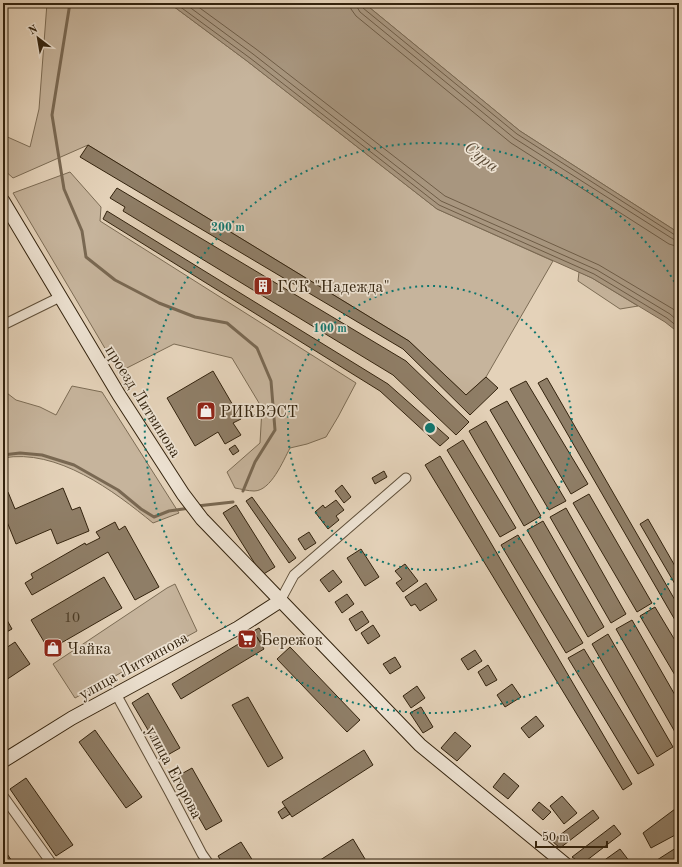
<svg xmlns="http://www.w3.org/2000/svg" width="682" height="867" font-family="'Old Standard TT',serif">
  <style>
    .green { fill: #c6b49c; stroke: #7c6c55 }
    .water { fill: #a8967f; stroke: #796852 }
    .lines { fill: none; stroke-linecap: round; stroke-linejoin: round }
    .shore { stroke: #6e5c46; stroke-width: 1 }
    .stream { stroke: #796852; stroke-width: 3 }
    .building { fill: #8f7e67; stroke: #33230e }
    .street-casing { stroke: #5f4f39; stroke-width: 11 }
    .secondary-casing { stroke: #33230e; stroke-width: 15 }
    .street { stroke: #ede2d2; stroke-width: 9 }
    .secondary { stroke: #ede2d2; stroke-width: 13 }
    .ring { fill: none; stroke: #0f766e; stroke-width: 2; stroke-dasharray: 2 4 }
    .labels { text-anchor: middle; stroke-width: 3.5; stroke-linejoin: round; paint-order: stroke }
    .number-label { font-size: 14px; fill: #4a3a24 }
    .poi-label { font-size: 16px; fill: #33230e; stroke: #ede2d2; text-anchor: start }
    .street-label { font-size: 16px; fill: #33230e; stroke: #ede2d2 }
    .water-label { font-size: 17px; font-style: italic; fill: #5c4b36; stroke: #ede2d2 }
    .centre { fill: #0f766e; stroke: #ede2d2; stroke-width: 2 }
    .ring-label { font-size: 12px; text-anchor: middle; font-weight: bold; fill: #0f766e; stroke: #ede2d2; stroke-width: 3.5; stroke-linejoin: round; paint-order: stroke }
  </style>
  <rect width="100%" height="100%" fill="#e4d2b9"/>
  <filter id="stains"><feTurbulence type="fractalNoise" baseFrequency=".005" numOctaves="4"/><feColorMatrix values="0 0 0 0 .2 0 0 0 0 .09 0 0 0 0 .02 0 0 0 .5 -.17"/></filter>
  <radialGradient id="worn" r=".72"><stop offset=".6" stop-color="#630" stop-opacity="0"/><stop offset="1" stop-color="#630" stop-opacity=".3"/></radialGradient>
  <path class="green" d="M47 3H169L247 61 437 209 553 261 486 377 466 395 409 341 88 145 13 178 3 169V135L30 147 39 109Z
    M364 3H679V233L520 131Z
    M70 172 101 207 100 221 356 383 338 417 326 437 307 444 290 448C283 461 271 491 254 491 248 491 241 489 235 488L227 472 260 443 262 408 232 358 174 344 119 372 13 193Z
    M579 272 592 278 638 306 620 309 578 281Z
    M72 386 102 392 179 513 153 523C114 491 57 448 3 458V390L16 400 40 407 56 415Z
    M175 584 197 631 75 698 53 664 167 588Z"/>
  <path class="water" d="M169 3H364L520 131 679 233V333L665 322 592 278 437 209 247 61Z"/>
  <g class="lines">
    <path class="shore" d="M175 3 250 58 439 205 594 274 667 318 679 328
      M184 3 253 54 441 201 597 270 670 314 679 322
      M193 3 256 49 445 196 599 265 673 309 679 314
      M350 3 351 9 356 16 511 143 669 244 679 247
      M357 3V7L360 12 514 138 673 239 679 241
      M362 3 363 8 517 134 675 235 679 236"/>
    <path class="stream" d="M70 3 52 115 64 189 82 231 86 257 115 280 159 303 195 317 227 323 257 348 271 381 275 430 255 462 243 491
      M3 455 20 453 42 455 74 465 118 490 141 509 154 517 169 511 190 508
      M197 506 233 502"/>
  </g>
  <path class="building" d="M88 145 409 341 466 395 486 377 498 388 470 415 403 349 80 157Z
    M117 188 406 361 469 422 456 435 393 375 123 211 125 207 110 198Z
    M107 211 388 384 449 438 440 446 380 391 103 219Z
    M213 371 241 419 233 423 241 435 225 444 218 432 195 446 167 398Z
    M547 378 679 607V627L538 383Z
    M526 381 588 484 571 494 510 389Z
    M507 401 566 501 549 510 490 410Z
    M486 421 541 516 524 526 469 431Z
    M463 440 516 528 500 537 447 450Z
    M235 445 239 451 233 455 229 449Z
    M440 456 632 784 623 790 425 465Z
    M384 471 387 477 375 484 372 478Z
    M342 485 351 497 344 503 335 491Z
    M63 488 72 510 80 507 89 531 57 544 51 529 16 544 3 512V494L8 492 15 509Z
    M589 494 652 603 637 612 573 503Z
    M252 497 296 558 289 563 246 501Z
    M336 500 344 510 336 516 339 520 328 529 315 512 323 505 325 508Z
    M236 505 275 567 262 575 223 513Z
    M566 508 626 614 611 623 550 517Z
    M648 519 679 573V591L640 524Z
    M543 521 604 627 588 637 527 530Z
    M115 522 119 530 125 526 159 587 135 600 108 552 32 595 25 583 33 578 31 574 85 543 86 545 100 538 96 532Z
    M309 532 316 543 305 550 298 539Z
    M518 535 583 643 566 653 501 545Z
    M361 549 379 577 365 586 347 558Z
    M405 564 418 581 403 592 396 583 402 579 395 571Z
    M333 570 342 582 329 592 320 580Z
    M104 577 122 608 49 650 31 620Z
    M426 583 437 600 420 611 415 604 411 606 405 597Z
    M347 594 354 604 342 613 335 602Z
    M655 607 679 647V682L640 616Z
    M362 611 369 622 356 631 349 619Z
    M3 613 12 629 3 634Z
    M632 620 679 702V739L616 629Z
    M373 625 380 636 368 644 361 633Z
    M259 628 265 638 260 642 255 634 252 636 250 633Z
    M255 634 264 649 181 699 172 684Z
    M608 634 673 747 657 757 592 644Z
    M15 642 30 664 3 682V650Z
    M290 647 360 720 347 732 277 659Z
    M584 649 654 765 638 774 568 658Z
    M475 650 482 661 468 670 461 659Z
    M395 657 401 667 390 674 383 664Z
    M488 665 497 680 486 686 478 672Z
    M512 684 521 697 505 707 497 695Z
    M417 686 425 698 411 708 403 696Z
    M148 693 180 748 164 757 132 703Z
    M248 697 283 758 268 767 232 705Z
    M421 707 433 727 423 733 410 713Z
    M536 716 544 726 529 738 521 728Z
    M95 730 142 797 126 808 79 742Z
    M455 732 471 746 457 761 441 748Z
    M364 750 373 765 292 817 282 802Z
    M192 768 222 821 206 830 176 777Z
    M504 773 519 786 508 799 493 787Z
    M26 778 73 845 56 856 10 789Z
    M562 796 577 813 564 824 550 806Z
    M539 802 551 812 543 820 532 810Z
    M679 806V833L651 848 643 833Z
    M285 807 290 814 282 819 278 812Z
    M593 810 599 818 560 848 552 841Z
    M614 825 621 834 582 864 572 857Z
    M353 839 368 864H314Z
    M241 842 253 861 247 864H223L218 856Z
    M679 846V864H659L657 860Z
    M3 848 14 864H3Z
    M620 849 630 862 628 864H599Z"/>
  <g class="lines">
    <g class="street-casing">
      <path id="street" d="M3 325 60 297
        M280 601 294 575 406 478
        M116 694 170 793 202 854 209 864
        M3 796 52 864"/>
    </g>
    <g class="secondary-casing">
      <path id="secondary" d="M3 201 119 395 183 494 202 519 420 745 565 864
        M3 761 72 718 238 628 280 601"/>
    </g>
    <use href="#street" class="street"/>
    <use href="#secondary" class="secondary"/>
  </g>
  <g class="ring">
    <circle cx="430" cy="428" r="142"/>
    <path d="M678 568A285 285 0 1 1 678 288"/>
  </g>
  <defs>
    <g id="building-square" transform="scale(1)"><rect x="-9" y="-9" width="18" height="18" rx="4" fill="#8f2418" stroke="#ede2d2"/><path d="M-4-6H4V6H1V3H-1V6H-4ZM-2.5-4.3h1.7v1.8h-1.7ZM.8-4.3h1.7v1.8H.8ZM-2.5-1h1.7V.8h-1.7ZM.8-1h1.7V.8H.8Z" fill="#fff"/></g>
    <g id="shop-square" transform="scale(1)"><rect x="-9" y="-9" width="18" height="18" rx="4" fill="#8f2418" stroke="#ede2d2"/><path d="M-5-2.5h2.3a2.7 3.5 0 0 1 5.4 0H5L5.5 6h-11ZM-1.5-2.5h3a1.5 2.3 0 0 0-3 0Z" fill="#fff"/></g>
    <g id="supermarket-square" transform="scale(1)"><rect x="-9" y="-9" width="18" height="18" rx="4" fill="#8f2418" stroke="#ede2d2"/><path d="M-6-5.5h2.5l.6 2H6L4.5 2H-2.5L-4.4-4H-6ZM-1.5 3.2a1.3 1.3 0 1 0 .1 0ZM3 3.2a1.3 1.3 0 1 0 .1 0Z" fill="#fff"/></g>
  </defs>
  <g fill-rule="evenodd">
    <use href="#building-square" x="263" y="286"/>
    <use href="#shop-square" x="206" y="411"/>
    <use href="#supermarket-square" x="247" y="639"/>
    <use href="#shop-square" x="53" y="648"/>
  </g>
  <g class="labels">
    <g class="number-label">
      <text x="72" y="622">10</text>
    </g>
    <g class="poi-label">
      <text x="277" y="292">ГСК "Надежда"</text>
      <text x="220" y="417">РИКВЭСТ</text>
      <text x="261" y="645">Бережок</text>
      <text x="67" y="654">Чайка</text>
    </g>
    <g class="street-label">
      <text transform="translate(144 401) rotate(58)" y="6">проезд Литвинова</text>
      <text transform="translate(133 665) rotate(-29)" y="6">улица Литвинова</text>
      <text transform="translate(175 772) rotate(62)" y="6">улица Егорова</text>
    </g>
    <g class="water-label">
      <text transform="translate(482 156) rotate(38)" y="6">Сура</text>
    </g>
  </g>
  <circle cx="430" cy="428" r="6" class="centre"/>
  <g class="ring-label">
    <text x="228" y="231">200 m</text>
    <text x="330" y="332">100 m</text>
  </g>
  <rect width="682" height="867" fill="none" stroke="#e4d2b9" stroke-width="16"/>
  <rect x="4" y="4" width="674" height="859" fill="none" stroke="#33230e" stroke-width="2"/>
  <rect x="8" y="8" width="666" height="851" fill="none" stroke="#33230e"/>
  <g transform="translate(38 38) rotate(329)" stroke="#ede2d2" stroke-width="3" paint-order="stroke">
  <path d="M0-3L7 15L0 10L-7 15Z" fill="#33230e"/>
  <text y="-6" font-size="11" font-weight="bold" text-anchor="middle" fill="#33230e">N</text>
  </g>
  <path d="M536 841v6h71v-6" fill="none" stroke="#33230e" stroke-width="2"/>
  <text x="542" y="841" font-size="12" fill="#33230e" stroke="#ede2d2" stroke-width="3" paint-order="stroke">50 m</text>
  <rect width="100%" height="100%" filter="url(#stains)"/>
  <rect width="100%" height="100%" fill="url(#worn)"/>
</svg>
